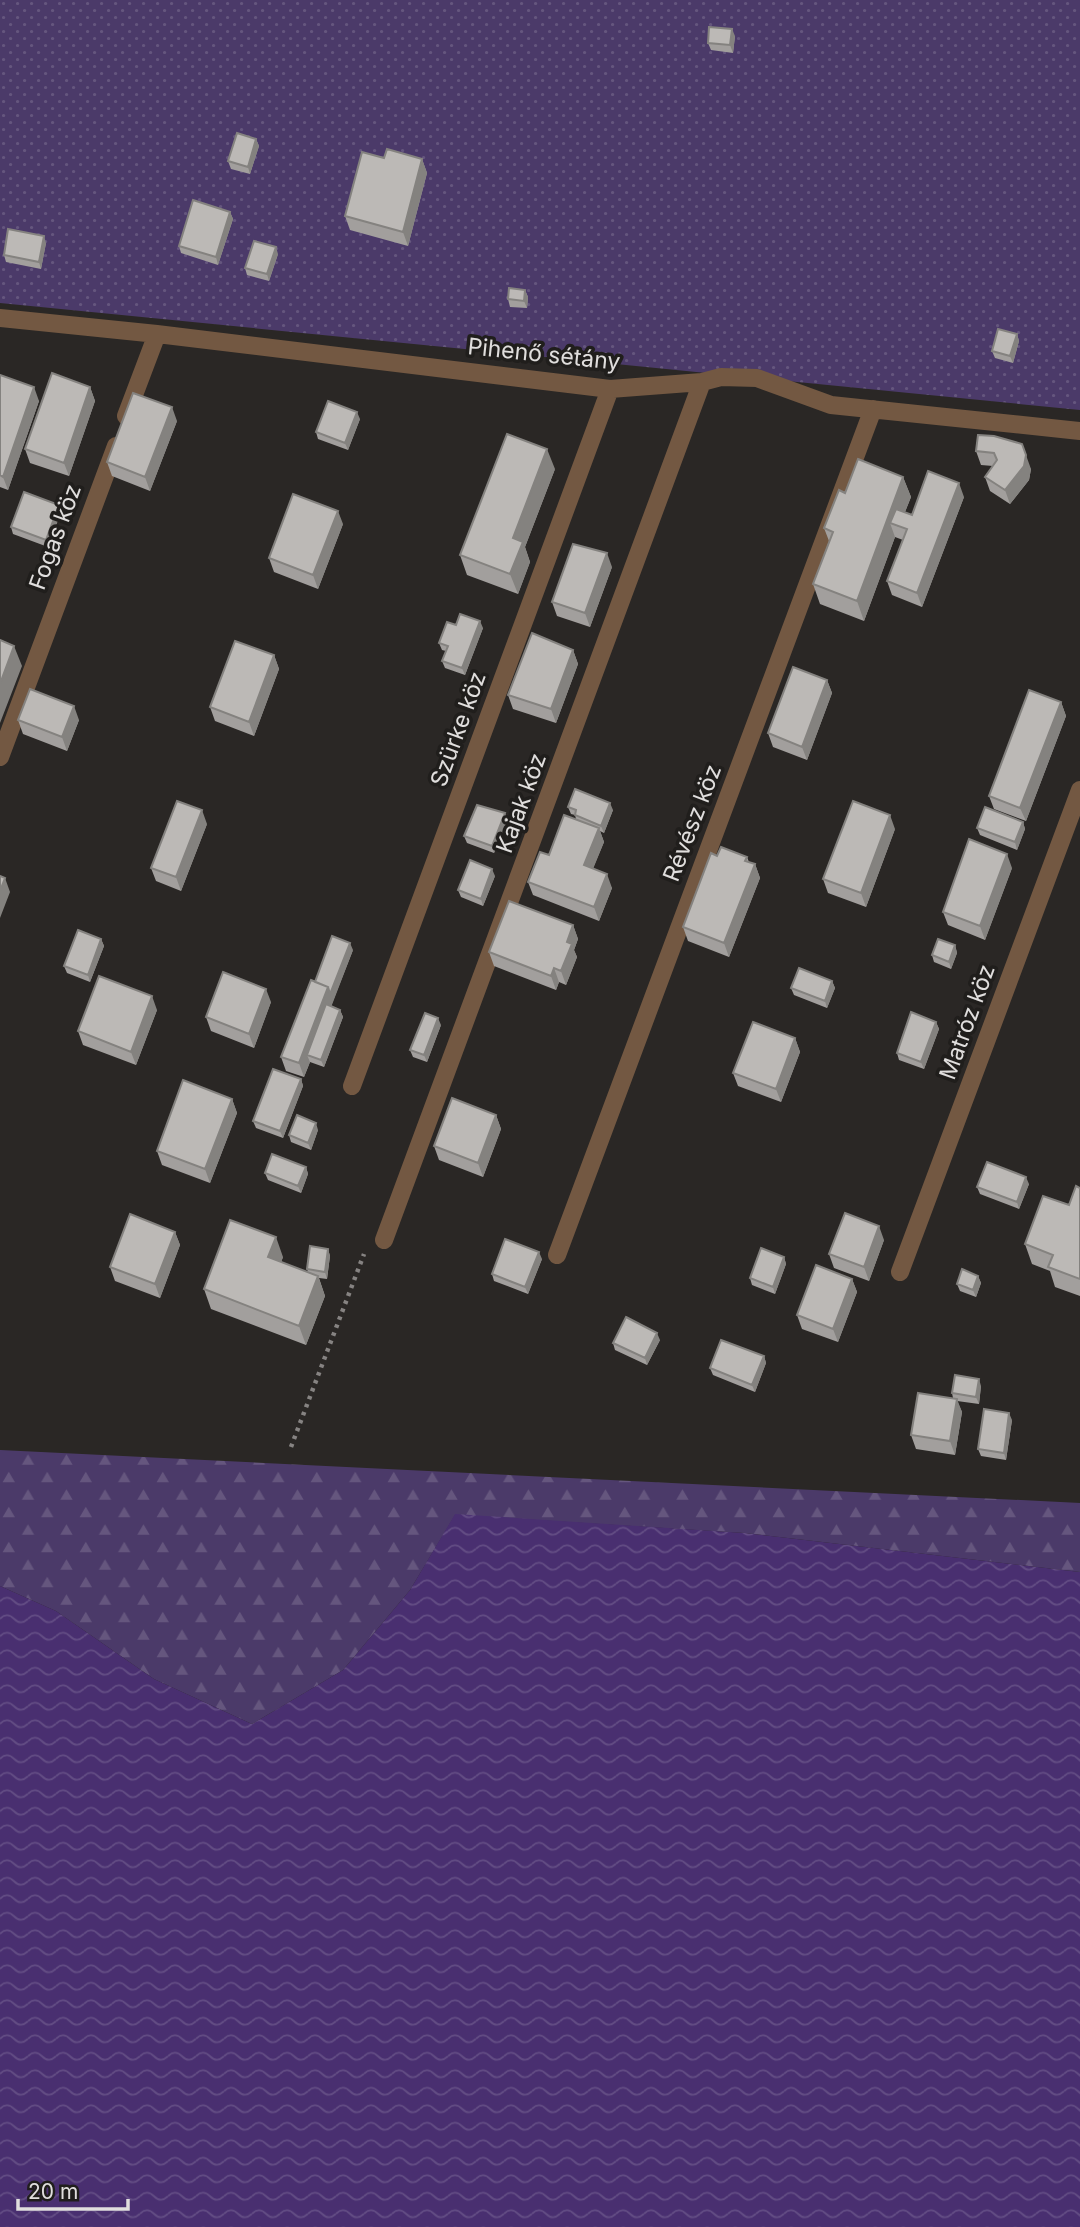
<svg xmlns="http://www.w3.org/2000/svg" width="1080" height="2227" font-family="Inter,sans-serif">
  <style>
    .grass { fill: url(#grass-dots) }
    .forest { fill: url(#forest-firs) }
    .water { fill: url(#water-waves) }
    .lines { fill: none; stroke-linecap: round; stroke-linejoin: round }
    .path { stroke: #868382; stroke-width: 4.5; stroke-dasharray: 3.5 5; stroke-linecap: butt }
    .minor { stroke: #735842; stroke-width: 18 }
    .wall { fill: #a29f9d }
    .shaded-wall { fill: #84827f }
    .building { fill: #bcb9b6; stroke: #84827f; stroke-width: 2 }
    .labels { text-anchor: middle; stroke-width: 7; stroke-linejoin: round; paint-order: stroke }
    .street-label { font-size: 23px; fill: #e0dedd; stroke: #201e1c }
  </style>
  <defs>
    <pattern id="grass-dots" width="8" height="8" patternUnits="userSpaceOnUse" patternTransform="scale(1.75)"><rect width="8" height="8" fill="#4b3a69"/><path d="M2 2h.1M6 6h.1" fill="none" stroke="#65567e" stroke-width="1.8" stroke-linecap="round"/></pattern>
    <pattern id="forest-firs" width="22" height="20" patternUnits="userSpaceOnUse" patternTransform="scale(1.75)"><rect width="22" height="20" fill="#4b3a69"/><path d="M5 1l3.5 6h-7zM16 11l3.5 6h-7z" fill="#65567e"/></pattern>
    <pattern id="water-waves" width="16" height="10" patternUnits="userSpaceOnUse" patternTransform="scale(1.75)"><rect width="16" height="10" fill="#492f70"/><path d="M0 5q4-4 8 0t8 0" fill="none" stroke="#634d84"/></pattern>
  </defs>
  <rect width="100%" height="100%" fill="#2a2725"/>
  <path class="grass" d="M0 0H1080V410L0 303Z"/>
  <path class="forest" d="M0 1450 1080 1503V1572L745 1533 455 1515 410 1590 343 1670 252 1724 154 1679 56 1611 0 1586Z"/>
  <path class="water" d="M455 1514 745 1533 1080 1572V2227H0V1586L56 1611 154 1679 252 1724 343 1670 410 1590Z"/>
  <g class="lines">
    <path class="path" d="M291 1447 364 1254"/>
    <path class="minor" d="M0 318 157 334 610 389 702 382 721 377 757 378 831 405 1080 431
      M126 416 157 334
      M0 757 116 446
      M352 1086 610 389
      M384 1240 702 382
      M557 1255 873 409
      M900 1272 1080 790"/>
  </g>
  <path class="wall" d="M735 36 733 53 711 50 708 43Z
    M256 139 259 146 250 174 231 169 228 161Z
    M384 158 422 159 427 173 408 246 350 230 345 216Z
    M230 212 233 219 218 265 181 253 179 246Z
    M46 243 41 269 6 262 4 255Z
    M278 254 269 281 247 275 245 268Z
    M525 290 528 297 527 308 510 307 508 299Z
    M1017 334 1019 341 1013 363 995 358 992 351Z
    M0 375 39 401 8 490 0 487Z
    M90 387 95 401 69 476 30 463 25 449Z
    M360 419 348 450 318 439 316 432Z
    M177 421 150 491 112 476 107 462Z
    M978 435 1031 469 1029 480 1010 504 990 491 985 477 993 466 981 465 976 451Z
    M555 469 525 547 530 562 518 594 467 575 460 555Z
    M903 477 911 497 905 512 912 515 964 497 922 607 892 595 887 581 903 540 895 537 864 621 820 604 813 584 829 541 824 528 845 493Z
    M59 505 61 512 48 547 13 534 11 527Z
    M343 524 318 589 274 572 269 558Z
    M612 567 590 627 557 616 552 602Z
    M456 625 483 628 465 675 445 668 442 661 446 651 442 650 439 643Z
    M573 650 578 664 556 723 513 709 508 695Z
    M274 655 279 669 254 736 215 721 210 707Z
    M827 680 832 693 807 760 773 747 768 733Z
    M1061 702 1066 716 1026 821 994 809 989 796Z
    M18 720H79L67 751 23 734Z
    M568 807 613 810 604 833 600 831 604 842 593 868 612 888 599 921 533 895 528 882 576 819 575 815 571 814Z
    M508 820 494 853 467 843 464 836Z
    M1023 822 1025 829 1017 850 980 835 977 828Z
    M207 824 181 891 156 881 151 868Z
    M895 829 866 907 828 893 823 879Z
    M717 856 747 857 749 862 755 864 760 878 729 957 688 941 683 927Z
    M1012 868 985 940 948 925 943 912Z
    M495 876 483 906 461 897 458 890Z
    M573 925 578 939 574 950 577 957 566 985 559 982 556 990 494 966 489 952Z
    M101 939 104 946 90 982 67 973 64 966Z
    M955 945 957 953 951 969 934 962 932 955Z
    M353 950 331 1006 340 1010 343 1017 324 1067 310 1062 304 1077 286 1071 281 1057 315 982Z
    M832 981 835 988 827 1008 794 995 791 988Z
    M271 1002 254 1048 211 1031 206 1017Z
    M157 1010 136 1065 83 1045 78 1031Z
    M936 1022 939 1029 924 1069 899 1060 897 1053Z
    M441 1025 427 1062 413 1057 410 1050Z
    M795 1038 800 1052 781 1102 738 1086 733 1073Z
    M301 1079 303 1086 283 1138 256 1128 253 1121Z
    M232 1099 237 1113 210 1183 162 1165 157 1151Z
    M496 1115 501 1129 483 1177 439 1160 434 1146Z
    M318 1130 311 1150 291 1142 289 1135Z
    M306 1167 308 1174 301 1193 268 1180 265 1173Z
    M1029 1184 1019 1209 980 1194 977 1187Z
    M1080 1188V1296L1055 1287 1050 1271 1032 1264 1025 1244 1069 1205Z
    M175 1232 180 1245 160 1298 115 1281 110 1267Z
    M884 1240 869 1281 834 1268 829 1254Z
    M328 1249 330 1256 327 1279 319 1278 325 1296 306 1345 211 1309 204 1289 283 1257 281 1262 308 1272 307 1269Z
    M784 1257 786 1264 775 1294 752 1285 750 1278Z
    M542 1259 528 1294 494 1281 492 1274Z
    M978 1276 981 1283 976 1297 960 1291 957 1284Z
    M852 1279 857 1292 838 1342 802 1329 797 1315Z
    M660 1340 647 1365 615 1350 613 1343Z
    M764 1356 766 1363 755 1392 713 1375 710 1368Z
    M981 1386 979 1404 957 1401 962 1412 955 1455 916 1449 911 1435 953 1398 952 1393Z
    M1012 1420 1006 1460 981 1456 978 1449Z"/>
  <path class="shaded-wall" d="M732 29 735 36 733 53 730 45Z
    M256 139 259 146 250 174 248 167Z
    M422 159 427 173 408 246 403 232Z
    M230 212 233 219 218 265 216 257Z
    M44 236 46 243 41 269 39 262Z
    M276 247 278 254 269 281 267 274Z
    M525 290 528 297 527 308 524 301Z
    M1017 334 1019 341 1013 363 1010 356Z
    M34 387 39 401 8 490 3 477Z
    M90 387 95 401 69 476 64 463Z
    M172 407 177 421 150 491 145 477Z
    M357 412 360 419 348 450 345 443Z
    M1022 444 1031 469 1029 480 1010 504 1005 490Z
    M547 449 555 469 525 547 530 562 518 594 510 574 513 538Z
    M903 477 911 497 899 527 890 523 895 537 864 621 857 601Z
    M959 483 964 497 922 607 917 593Z
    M59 505 61 512 48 547 46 540Z
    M338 511 343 524 318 589 313 575Z
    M607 553 612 567 590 627 585 613Z
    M480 621 483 628 465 675 462 668Z
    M14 646 22 666 0 723V684Z
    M573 650 578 664 556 723 551 709Z
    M274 655 279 669 254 736 249 722Z
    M827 680 832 693 807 760 802 747Z
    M1061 702 1066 716 1026 821 1020 808Z
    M74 706 79 720 67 751 62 737Z
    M610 803 613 810 604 833 601 826Z
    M202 810 207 824 181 891 176 877Z
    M505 813 508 820 494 853 492 846Z
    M890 815 895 829 866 907 861 893Z
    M1023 822 1025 829 1017 850 1015 842Z
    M599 828 604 842 589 879 584 865Z
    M1007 854 1012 868 985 940 980 926Z
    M755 864 760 878 729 957 724 943Z
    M492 869 495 876 483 906 481 899Z
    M607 874 612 888 599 921 594 907Z
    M5 878 10 892 0 918V891Z
    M573 925 578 939 574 950 577 957 566 985 561 971 567 942Z
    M101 939 104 946 90 982 88 975Z
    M350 943 353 950 312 1057 307 1055 310 1062 304 1077 299 1063 328 987Z
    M955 945 957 953 951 969 949 962Z
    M554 968 559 982 556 990 551 976Z
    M832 981 835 988 827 1008 825 1001Z
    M266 989 271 1002 254 1048 249 1034Z
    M152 996 157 1010 136 1065 131 1052Z
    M340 1010 343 1017 324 1067 321 1060Z
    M438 1018 441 1025 427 1062 424 1055Z
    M936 1022 939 1029 924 1069 921 1062Z
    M795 1038 800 1052 781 1102 776 1089Z
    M301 1079 303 1086 283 1138 280 1131Z
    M232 1099 237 1113 210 1183 205 1169Z
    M496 1115 501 1129 483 1177 478 1163Z
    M316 1123 318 1130 311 1150 308 1143Z
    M306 1167 308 1174 301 1193 298 1186Z
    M1026 1177 1029 1184 1019 1209 1017 1202Z
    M879 1226 884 1240 869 1281 864 1267Z
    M175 1232 180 1245 160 1298 155 1284Z
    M276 1237 283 1257 276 1277 268 1257Z
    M328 1249 330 1256 327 1279 325 1272Z
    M539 1252 542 1259 528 1294 525 1287Z
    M784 1257 786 1264 775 1294 773 1287Z
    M318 1276 325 1296 306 1345 299 1326Z
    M978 1276 981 1283 976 1297 973 1290Z
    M852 1279 857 1292 838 1342 833 1329Z
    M657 1333 660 1340 647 1365 645 1358Z
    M764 1356 766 1363 755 1392 752 1385Z
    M979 1379 981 1386 979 1404 976 1397Z
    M957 1399 962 1412 955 1455 950 1441Z
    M1009 1413 1012 1420 1006 1460 1004 1453Z"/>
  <path class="building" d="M709 27 732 29 730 45 708 43Z
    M237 133 256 139 248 167 228 161Z
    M387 149 422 159 403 232 345 216 362 152 384 158Z
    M193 200 230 212 216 257 179 246Z
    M8 229 44 236 39 262 4 255Z
    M254 241 276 247 267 274 245 268Z
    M509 288 525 290 524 301 508 299Z
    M998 329 1017 334 1010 356 992 351Z
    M52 373 90 387 64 463 25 449Z
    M0 375 34 387 3 477 0 475Z
    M133 393 172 407 145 477 107 462Z
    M328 401 357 412 345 443 316 432Z
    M507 434 547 449 513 538 523 542 510 574 460 555Z
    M978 435 994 436 1022 444 1026 455 1024 466 1005 490 985 477 997 460 994 453 976 451Z
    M858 459 903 477 857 601 813 584 833 532 824 528 839 490 845 493Z
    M928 471 959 483 917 593 887 581 907 529 890 523 896 509 912 515Z
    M24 492 59 505 46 540 11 527Z
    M293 494 338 511 313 575 269 558Z
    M573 544 607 553 585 613 552 602Z
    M460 614 480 621 462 668 442 661 448 646 439 643 447 622 456 625Z
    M532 633 573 650 551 709 508 695Z
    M0 640 14 646 0 684Z
    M235 641 274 655 249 722 210 707Z
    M793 667 827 680 802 747 768 733Z
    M30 689 74 706 62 737 18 720Z
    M1029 690 1061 702 1020 808 989 796Z
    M575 789 610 803 601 826 575 815 576 810 568 807Z
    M177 801 202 810 176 877 151 868Z
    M853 801 890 815 861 893 823 879Z
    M477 805 505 813 492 846 464 836Z
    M985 807 1023 822 1015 842 977 828Z
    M564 815 599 828 584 865 607 874 594 907 528 882 540 852 549 855Z
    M969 839 1007 854 980 926 943 912Z
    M721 847 747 857 745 861 755 864 724 943 683 927 711 853 717 856Z
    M470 860 492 869 481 899 458 890Z
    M0 876 5 878 0 891Z
    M509 901 573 925 567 942 572 944 561 971 554 968 551 976 489 952Z
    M78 930 101 939 88 975 64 966Z
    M332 936 350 943 330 994 328 987 315 982Z
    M938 939 955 945 949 962 932 955Z
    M799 968 832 981 825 1001 791 988Z
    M223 972 266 989 249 1034 206 1017Z
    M99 976 152 996 131 1052 78 1031Z
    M311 980 328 987 299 1063 281 1057Z
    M326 1004 340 1010 321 1060 307 1055Z
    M911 1012 936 1022 921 1062 897 1053Z
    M425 1013 438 1018 424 1055 410 1050Z
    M753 1022 795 1038 776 1089 733 1073Z
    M273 1069 301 1079 280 1131 253 1121Z
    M183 1080 232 1099 205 1169 157 1151Z
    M452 1098 496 1115 478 1163 434 1146Z
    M297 1115 316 1123 308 1143 289 1135Z
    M272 1154 306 1167 298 1186 265 1173Z
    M987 1162 1026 1177 1017 1202 977 1187Z
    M1076 1186 1080 1188V1279L1048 1267 1053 1255 1025 1244 1043 1196 1069 1205Z
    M845 1213 879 1226 864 1267 829 1254Z
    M130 1214 175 1232 155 1284 110 1267Z
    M230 1220 276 1237 268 1257 318 1276 299 1326 204 1289Z
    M505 1239 539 1252 525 1287 492 1274Z
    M310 1246 328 1249 325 1272 307 1269Z
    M761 1248 784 1257 773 1287 750 1278Z
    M816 1265 852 1279 833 1329 797 1315Z
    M962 1269 978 1276 973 1290 957 1284Z
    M626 1317 657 1333 645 1358 613 1343Z
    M721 1340 764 1356 752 1385 710 1368Z
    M955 1375 979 1379 976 1397 952 1393Z
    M918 1393 957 1399 950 1441 911 1435Z
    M984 1409 1009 1413 1004 1453 978 1449Z"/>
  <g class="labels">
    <g class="street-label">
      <text transform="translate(544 354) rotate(6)" y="8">Pihenő sétány</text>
      <text transform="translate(55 537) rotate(-70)" y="8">Fogas köz</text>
      <text transform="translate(458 729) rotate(-70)" y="8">Szürke köz</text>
      <text transform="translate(521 803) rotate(-70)" y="8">Kajak köz</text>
      <text transform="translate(692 823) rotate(-69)" y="8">Révész köz</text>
      <text transform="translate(967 1022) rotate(-70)" y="8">Matróz köz</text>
    </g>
  </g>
  <path d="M18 2199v10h110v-10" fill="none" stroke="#e0dedd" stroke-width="3.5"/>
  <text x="28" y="2199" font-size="21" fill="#e0dedd" stroke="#201e1c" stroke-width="5" paint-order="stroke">20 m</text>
</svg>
